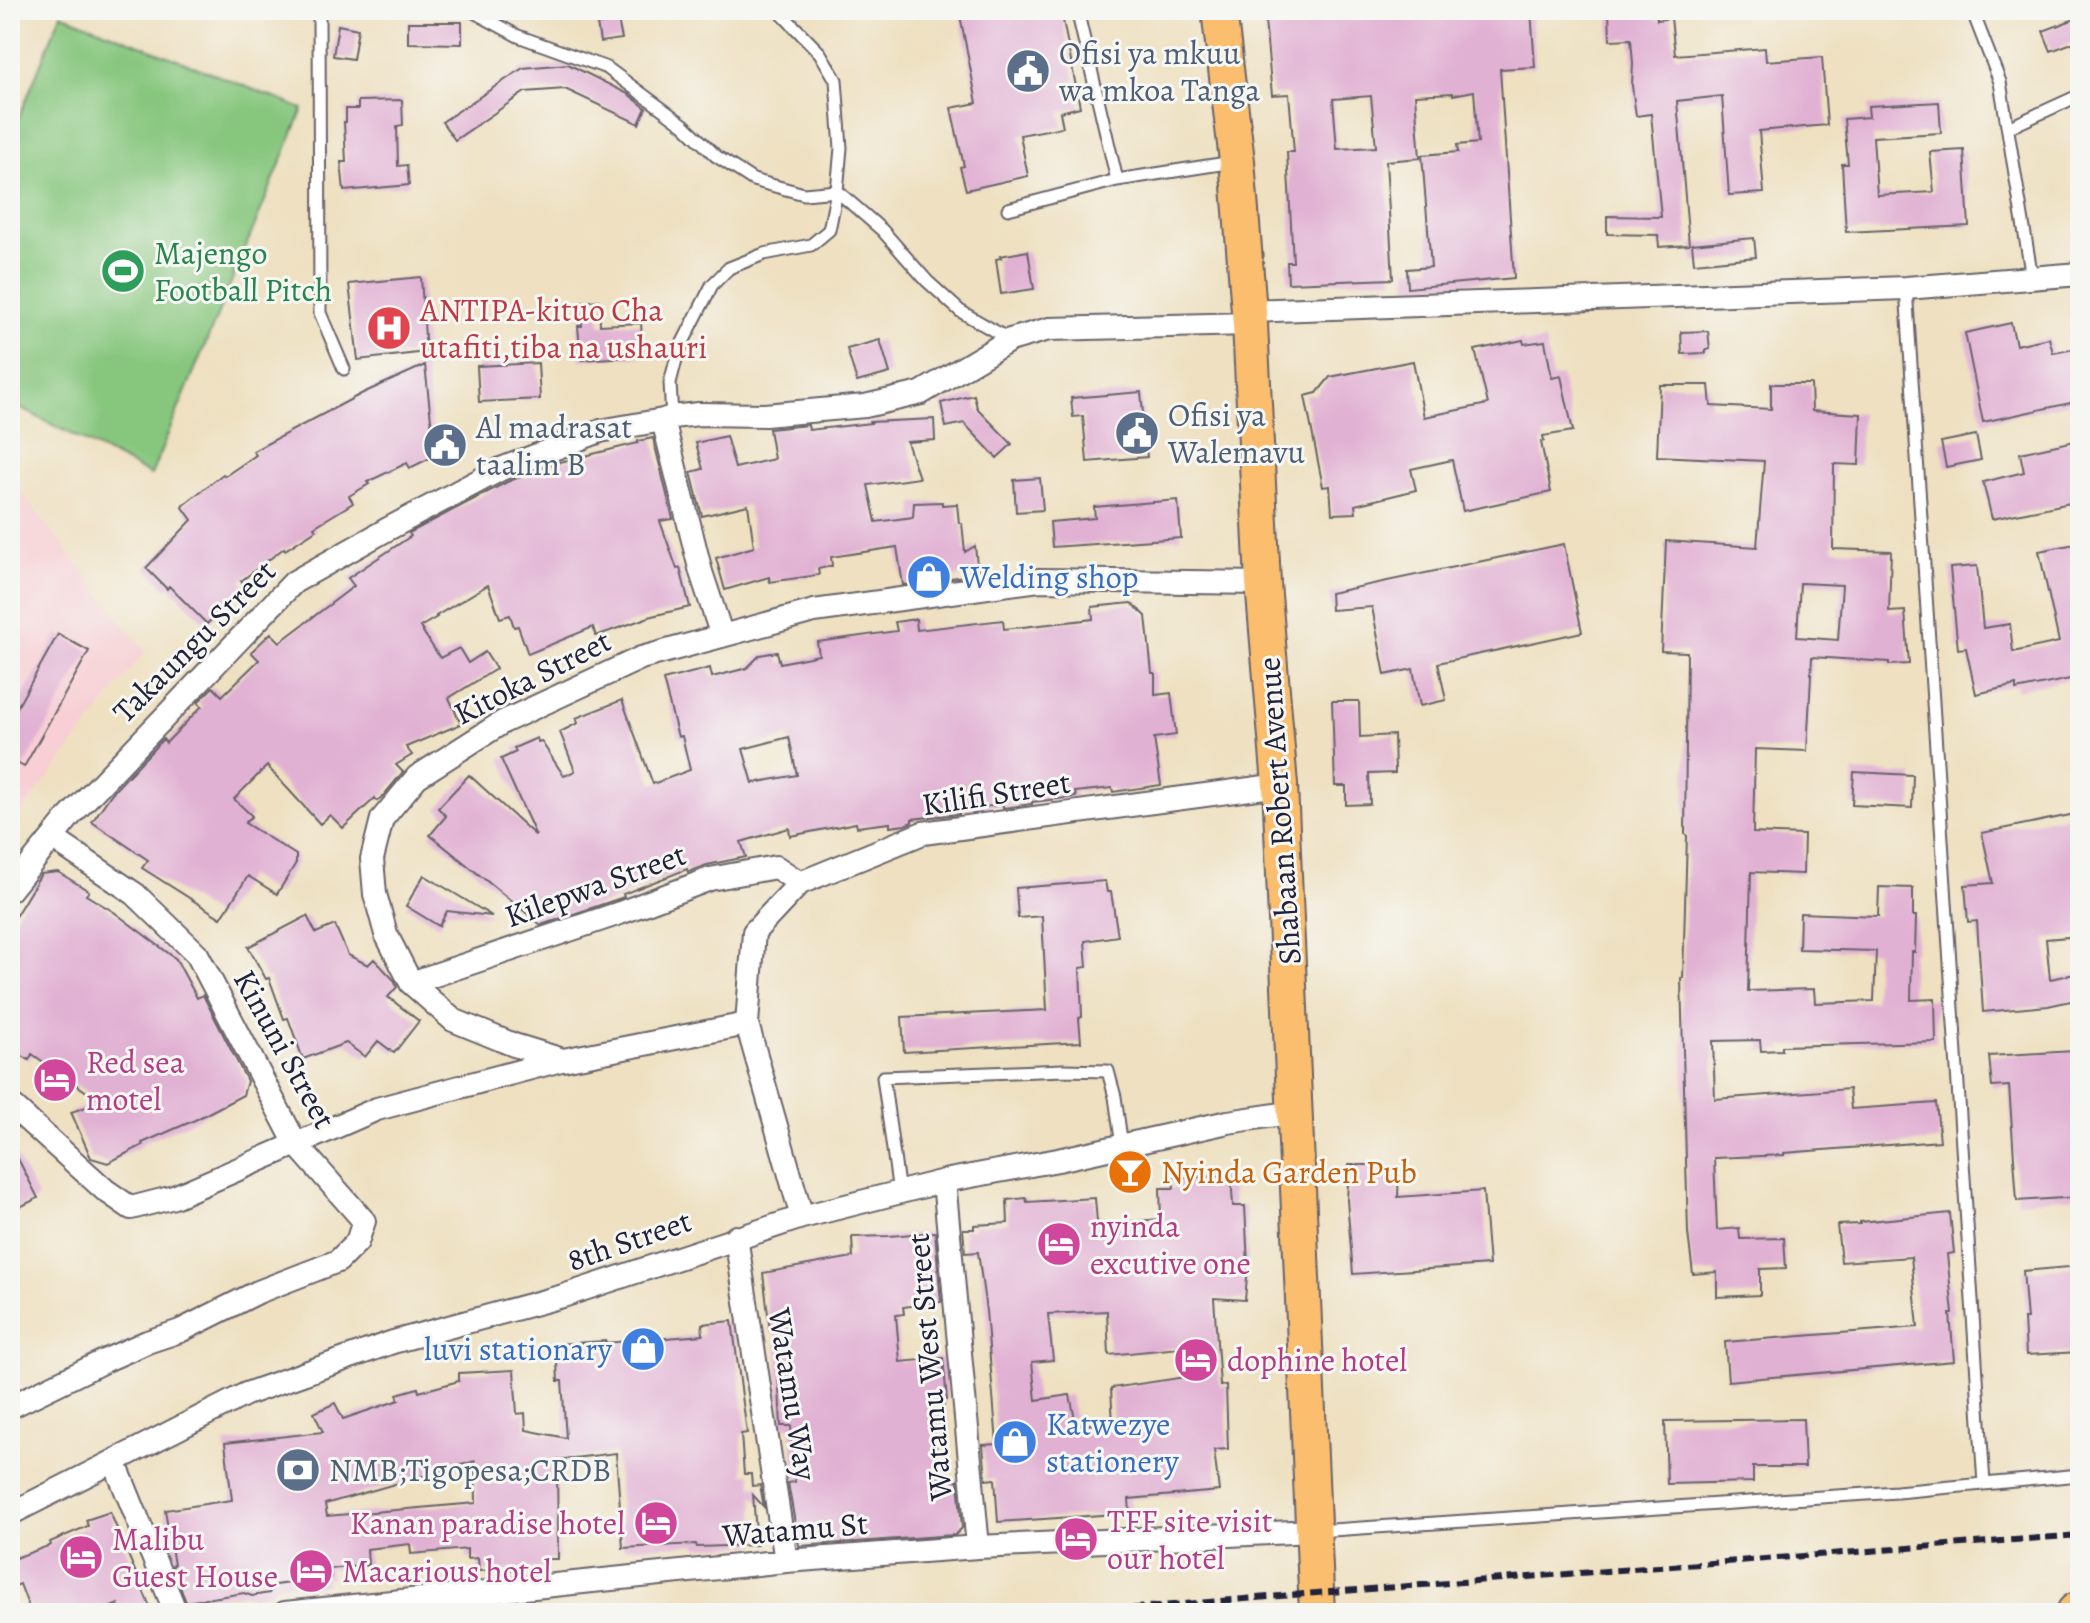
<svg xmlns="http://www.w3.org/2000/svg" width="2090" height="1623" font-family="Alegreya,serif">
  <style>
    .built { fill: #f7cfd4 }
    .green { fill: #86c67d; stroke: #54745c; stroke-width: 2 }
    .building { fill: #e1b1d3; fill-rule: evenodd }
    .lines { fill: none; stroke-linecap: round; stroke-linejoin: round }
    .lane-casing { stroke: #69646a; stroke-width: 15 }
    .street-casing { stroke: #69646a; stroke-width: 26 }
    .primary-casing { stroke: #69646a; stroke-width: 38 }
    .highway-casing { stroke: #69646a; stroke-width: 44 }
    .lane { stroke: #fff; stroke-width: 11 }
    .street { stroke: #fff; stroke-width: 22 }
    .primary { stroke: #fbbe6e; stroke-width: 34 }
    .highway { stroke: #fbbe6e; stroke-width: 40 }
    .rail { stroke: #22223b; stroke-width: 6; stroke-dasharray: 12 6; stroke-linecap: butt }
    .labels { text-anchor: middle; stroke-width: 6; stroke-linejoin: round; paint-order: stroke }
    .service-label { font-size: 32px; fill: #4e5e75; stroke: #f6f6f2; text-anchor: start }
    .leisure-label { font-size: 32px; fill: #27864d; stroke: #f6f6f2; text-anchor: start }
    .health-label { font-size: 32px; fill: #be3a42; stroke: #f6f6f2; text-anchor: start }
    .shop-label { font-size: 32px; fill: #366cbe; stroke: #f6f6f2; text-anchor: start }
    .street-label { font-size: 32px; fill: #22223b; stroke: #f6f6f2 }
    .hotel-label { font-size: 32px; fill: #b23c85; stroke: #f6f6f2; text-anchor: start }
    .food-label { font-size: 32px; fill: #c56008; stroke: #f6f6f2; text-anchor: start }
  </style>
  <rect width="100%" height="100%" fill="#f6f6f2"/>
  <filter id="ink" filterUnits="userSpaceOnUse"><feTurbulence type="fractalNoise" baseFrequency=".0125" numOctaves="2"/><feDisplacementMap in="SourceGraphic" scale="16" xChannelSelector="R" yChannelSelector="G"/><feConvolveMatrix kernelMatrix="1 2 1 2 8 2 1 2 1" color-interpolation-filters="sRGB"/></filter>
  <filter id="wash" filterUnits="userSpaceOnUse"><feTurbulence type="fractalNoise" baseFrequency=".006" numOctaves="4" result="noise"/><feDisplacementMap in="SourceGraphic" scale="32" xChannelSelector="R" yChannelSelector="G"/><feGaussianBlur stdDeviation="1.8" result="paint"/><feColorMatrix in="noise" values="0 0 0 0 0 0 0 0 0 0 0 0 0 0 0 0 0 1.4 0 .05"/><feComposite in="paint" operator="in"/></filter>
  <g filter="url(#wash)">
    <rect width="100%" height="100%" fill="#eee0c0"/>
    <path class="built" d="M10 485 21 492 145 651 10 828Z"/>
    <path class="green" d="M61 14 303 109 151 475 10 403V139Z"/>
    <g id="blocks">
      <path class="building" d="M959 10H1061L1080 107 1060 112 1063 127 1020 135 1028 176 966 190 960 167 964 166 951 108 977 103Z
        M1264 10H1531L1535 67 1500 69 1514 278 1408 288 1407 269 1431 267 1422 155 1458 152 1457 145 1478 143 1474 91 1453 95V93L1415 95 1420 158 1386 161 1393 279 1288 283 1287 262H1293L1287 152H1294L1289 94 1272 95ZM1371 96 1376 147 1337 149 1333 99Z
        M1609 10H1656L1657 20 1671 18 1675 55 1765 48 1766 61 1822 57 1827 125 1759 131 1764 193 1729 195 1722 96 1677 101 1689 245 1659 247 1658 235 1607 234V216L1661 217 1651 114 1636 116 1632 86 1633 63 1631 39 1610 40Z
        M2080 17V40L2051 51 2043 31Z
        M618 20 622 39 600 42 597 24Z
        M408 22H462V44L408 43Z
        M338 25 358 29 353 59 333 56Z
        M568 64 628 94 646 108 639 124 565 89 525 92 455 140 442 122 523 68Z
        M402 100 403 125 397 126 398 166 407 165 409 185 344 191 341 162H346L344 122H346V109H358V101Z
        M1939 102 1941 133 1873 137 1877 195 1934 192 1930 152 1964 150 1969 226 1846 232 1842 164H1848L1844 119 1869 117 1868 106Z
        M1754 238 1756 257 1694 263 1692 244Z
        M1028 251 1034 289 1001 294 996 259 1001 258 1000 256Z
        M421 277 426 352 358 360 349 284Z
        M599 300 600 325 641 323 643 356 581 360 578 326H582L581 302Z
        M2011 323 2016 345 2049 338 2053 353 2080 348V401L1983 422 1965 333Z
        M1708 331 1710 349 1706 350V353L1682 354 1681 332Z
        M880 340 890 373 857 382 847 349Z
        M1523 340 1524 344 1545 341 1552 378 1561 376 1573 431 1543 436 1544 441 1541 442 1551 492 1463 511 1452 460 1411 469 1416 490 1355 505 1356 513 1332 514 1330 486 1323 487 1305 396 1317 393 1330 377 1413 361 1424 417 1488 404 1475 350Z
        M538 363 540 399 479 402 477 366Z
        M425 365 432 429H449L452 455 432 457 410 468 407 463 367 482 369 484 349 496 353 503 314 527 316 530 285 550 284 548 241 581 245 585 207 624 169 586 167 589 146 568 192 520 182 506 223 474 225 476 256 455 253 451 363 393Z
        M1771 384H1811L1812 411 1861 414 1859 465 1834 464 1833 549 1891 551 1889 612 1905 611 1909 664 1889 665V662L1812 657 1807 751 1755 749 1753 833 1804 835 1803 874 1751 872 1748 991 1814 989 1815 1003 1874 1001 1876 951 1799 949 1800 913 1878 916 1879 887 1913 888V916H1916L1915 952H1912L1911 1000 1935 999 1936 1042 1782 1046V1050L1761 1051 1760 1040 1713 1041 1715 1099 1849 1089 1851 1109 1936 1103 1940 1141 1784 1153V1155L1714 1158 1717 1230 1739 1228 1740 1239 1784 1238 1786 1268 1760 1269V1295L1717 1297V1272L1693 1274 1688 1233 1681 978H1683L1687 835 1685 834 1687 652 1661 651 1666 541 1757 547 1764 461 1657 456 1660 385H1709L1711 406 1771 409ZM1800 583 1842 585 1838 640 1797 637Z
        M1141 392 1147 457 1087 462 1083 416 1073 417 1071 398Z
        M974 395 977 408 1012 444 997 458 964 423 946 427 941 403Z
        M934 419 935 440 907 442 919 478 868 485 876 522 913 517 914 503 942 502V505L957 504 959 523H962L965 552 975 546 978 574 903 585 897 547 831 557 832 566 818 569 819 575 770 582 769 577 725 590 716 558 754 547 748 505 702 516 691 472 703 469 696 443 726 436 735 468 774 459 769 429 808 425 809 430 871 423 870 422Z
        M1976 435 1981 460 1946 467 1941 442Z
        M653 438 673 519 660 521 677 569 680 568 690 607 652 616 596 636 593 627 528 654 518 626 514 627 510 615 500 618 488 585 436 616 437 617 420 627 440 658 459 648 468 663 485 652 496 669 449 698 461 724 406 747 412 755 396 765 403 772 384 795 377 801 375 798 343 828 330 815 320 824 267 766 234 799 252 816 245 823 296 855V863L277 894 248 876 221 918 142 868 148 860 92 822 112 793 163 739 166 743 202 706 198 702 213 687 222 696 259 660 251 652 271 633 280 642 354 586 348 578 411 536 409 533 507 482 556 463 638 443V441Z
        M2080 440V501L1992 519 1983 482 2024 472 2020 453Z
        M1040 478 1043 510 1016 512 1014 480Z
        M1178 500 1181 538 1052 547 1050 522 1095 518 1094 507Z
        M2080 543V677L2016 690V685L1976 694 1966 648 1958 649 1950 568 1977 566 1983 628 2010 624 2013 652 2059 642 2039 551Z
        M1564 544 1582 632 1438 663 1446 700 1420 706 1413 669 1385 675 1372 607 1331 610 1330 593Z
        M1131 603 1146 616 1152 673H1155V695L1171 693 1176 735 1154 738 1161 785 1113 792 1112 788 1075 792 1076 797 1032 802V804L1003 808V805L959 809V814L912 819V822L905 825 890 827V823L857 827 856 823 790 836 789 828 741 842 746 857 707 865 688 872 687 869 623 894 624 897 541 925 430 835 446 816 438 808 469 775 536 836 501 759 516 752 514 748 537 738 538 742 541 741 564 776 575 771 560 732 578 723 576 718 622 700 653 784 690 770 682 736 678 737 663 680 710 668 712 677 747 668 760 655 777 652 780 663 819 655 817 642 897 631 895 622 916 619 917 630 1003 620 1004 629 1093 619 1092 607ZM789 737 797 775 753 783 743 749Z
        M58 634 89 651 24 767 10 759V720Z
        M1332 701H1359L1360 737 1394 735 1395 773 1369 774 1370 804 1346 805V786H1335Z
        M1854 772 1913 775 1912 808 1852 805Z
        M2080 813V936L2046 939 2050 979 2080 973V999L2048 1006 1983 1012 1977 921 1968 922 1965 885 1993 883 1982 833Z
        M58 872 89 891 86 895 114 912 176 959 197 998 203 995 247 1081 243 1095 195 1120 142 1143 143 1145 108 1163 91 1158 71 1112 101 1102 32 1054 29 1060 10 1048V925L41 874Z
        M424 875 492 916 447 911 439 926 406 906Z
        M1105 881 1107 892H1111L1118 936 1085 941 1087 967 1080 968 1082 1017 1079 1018 1081 1042 904 1052 902 1017 1047 1010 1042 916 1018 918 1016 888Z
        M307 916 316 933 335 925 348 955 368 965 374 959 394 980 397 987 388 997 419 1021 394 1053 378 1041 365 1057 346 1043 303 1059 288 1018 284 1019 269 978 266 979 248 947Z
        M2074 1051 2077 1088H2080V1197L2017 1201 2009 1086 1992 1087 1989 1056Z
        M10 1143 38 1198 10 1212Z
        M1349 1165H1381L1382 1169H1399L1398 1197 1483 1191 1489 1265 1353 1274 1347 1200Z
        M1231 1176 1233 1206H1245L1248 1266 1245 1300 1214 1298 1220 1386 1226 1385 1228 1449 1214 1450 1219 1491 1129 1499 1130 1513 998 1522 995 1479 986 1480 983 1445 997 1444 986 1311 978 1252 965 1253 963 1229H974V1225L1008 1223 1007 1200 1026 1198 1027 1202 1095 1198 1097 1222H1099V1224L1161 1219 1160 1188H1174L1173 1178ZM1107 1311 1109 1355 1189 1347 1193 1376 1111 1388 1113 1425 1076 1424 1070 1395 1036 1400 1032 1362 1053 1360 1048 1314Z
        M1950 1213 1954 1253 1947 1254 1953 1314H1950L1954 1361 1728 1381 1725 1342 1918 1327 1911 1257 1841 1262 1837 1225 1860 1224V1222Z
        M935 1232 941 1302 903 1307 904 1314 896 1315 900 1362 943 1358 947 1400H943L946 1429 934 1430 940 1481 958 1480 962 1528 955 1535 799 1546 788 1483 795 1482 791 1426H781L776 1330 770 1331 763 1273 853 1257 852 1237 889 1236Z
        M2080 1266V1352L2026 1355 2024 1319H2027L2023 1271Z
        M732 1321 747 1433 741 1434 744 1474H751L752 1486 760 1485 764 1507 753 1495 757 1545 697 1547 696 1544 623 1548 616 1453 557 1460 558 1559H547V1568L479 1571 478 1558 467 1559V1549L411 1554 410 1544 367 1549 368 1565 330 1569 331 1578H326L327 1585 304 1588 303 1581 275 1585 269 1593 252 1596 244 1593 186 1602 172 1566 174 1565 165 1510 232 1500 225 1443 323 1432 314 1413 335 1403 343 1419 399 1400 397 1394 418 1388 419 1392 459 1381V1373L514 1370 517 1414 525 1413 526 1430 566 1438 562 1381H558L556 1344 605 1341V1343L703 1335 702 1324ZM475 1461 476 1503 327 1516 325 1504Z
        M1803 1419 1805 1467H1753V1482L1667 1484 1665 1421Z
        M110 1512 151 1609 140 1613H121L118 1604 97 1613H31L20 1584 10 1588V1560L51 1545 50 1542 88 1526 86 1520Z"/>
    </g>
  </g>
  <g filter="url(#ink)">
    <use href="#blocks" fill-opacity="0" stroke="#69646a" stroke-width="2"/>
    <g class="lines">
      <g class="lane-casing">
        <path id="lane" d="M319 10 320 313 344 369
          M470 10 518 36 607 68 684 125 716 156 753 180 804 194 837 191 882 230 927 281 960 311 1010 340
          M1972 10 2000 82 2032 278
          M10 17 13 10
          M2008 128 2080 95
          M1117 180 1233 162
          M1008 209 1117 180 1077 10
          M1906 288 1984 1484
          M672 417 670 383 678 352 712 285 729 268 764 254 811 245 829 230 837 191 841 148 836 80 820 53 778 10
          M899 1193 883 1077 1064 1070 1108 1071 1115 1097 1122 1146
          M1317 1531 1897 1492 2080 1475"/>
      </g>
      <g class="street-casing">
        <path id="street" d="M1249 311 1906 288 2080 274
          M663 420 701 572 722 636
          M10 890 69 817 294 582 386 530 501 469 600 431 663 420 672 417 699 414 765 415 865 406 921 393 1010 340 1049 329 1250 324
          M411 983 620 913 710 879 776 867 800 883
          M747 1024 563 1060 514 1045 453 1020 411 983 386 934 375 894 372 859 382 819 417 777 503 722 641 658 814 611 1039 580 1263 583
          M10 1104 105 1190 131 1208 174 1197 377 1109 561 1060
          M944 1181 978 1547
          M802 1217 747 1024 754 932 800 883 923 833 1280 785
          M736 1237 786 1561
          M10 1407 104 1361 147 1342 180 1331 258 1292 338 1261 357 1242 364 1221 296 1144 197 954 135 894 52 838
          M114 1461 176 1613
          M10 1514 246 1394 393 1342 563 1296 802 1217 944 1181 1058 1160 1228 1122 1296 1112
          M285 1613 786 1561 978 1547 1313 1531"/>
      </g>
      <g class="primary-casing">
        <path id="primary" d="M1219 10 1237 161 1250 324 1263 583 1280 785 1317 1613"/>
      </g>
      <g class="highway-casing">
        <path id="highway" d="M2077 1613 2080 1612"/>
      </g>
      <use href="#lane" class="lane"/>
      <use href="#street" class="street"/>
      <use href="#primary" class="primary"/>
      <use href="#highway" class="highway"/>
      <path class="rail" d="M1077 1613 1317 1593 2080 1535"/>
    </g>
  </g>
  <defs>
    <g id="civic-disc" transform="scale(2.3)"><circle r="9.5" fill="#5c6f8a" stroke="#f6f6f2"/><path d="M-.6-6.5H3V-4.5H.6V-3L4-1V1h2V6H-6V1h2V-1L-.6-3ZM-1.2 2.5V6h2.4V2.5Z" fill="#fff"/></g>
    <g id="stadium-disc" transform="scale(2.3)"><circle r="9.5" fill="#2e9e5b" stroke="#f6f6f2"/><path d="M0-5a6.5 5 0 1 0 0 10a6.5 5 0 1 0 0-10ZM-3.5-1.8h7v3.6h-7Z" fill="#fff"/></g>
    <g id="hospital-disc" transform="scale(2.3)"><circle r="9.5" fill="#e0444e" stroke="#f6f6f2"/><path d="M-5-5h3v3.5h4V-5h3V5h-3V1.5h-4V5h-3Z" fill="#fff"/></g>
    <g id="shop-disc" transform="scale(2.3)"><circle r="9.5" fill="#3f7fe0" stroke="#f6f6f2"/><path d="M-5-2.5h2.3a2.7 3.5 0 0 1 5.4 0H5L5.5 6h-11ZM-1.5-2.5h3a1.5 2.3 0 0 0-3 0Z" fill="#fff"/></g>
    <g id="hotel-disc" transform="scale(2.3)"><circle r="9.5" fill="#d1479c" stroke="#f6f6f2"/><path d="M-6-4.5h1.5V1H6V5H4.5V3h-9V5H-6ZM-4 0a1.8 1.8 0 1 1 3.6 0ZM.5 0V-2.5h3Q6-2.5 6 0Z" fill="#fff"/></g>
    <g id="bar-disc" transform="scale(2.3)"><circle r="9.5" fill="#e8710a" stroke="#f6f6f2"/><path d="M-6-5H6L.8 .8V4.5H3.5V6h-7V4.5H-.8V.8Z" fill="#fff"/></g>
    <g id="bank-disc" transform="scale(2.3)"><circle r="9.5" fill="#5c6f8a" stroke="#f6f6f2"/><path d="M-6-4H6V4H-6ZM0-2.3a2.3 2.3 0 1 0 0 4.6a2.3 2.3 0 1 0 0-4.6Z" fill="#fff"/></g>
  </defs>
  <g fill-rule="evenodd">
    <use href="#civic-disc" x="1028" y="71"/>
    <use href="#stadium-disc" x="123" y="271"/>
    <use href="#hospital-disc" x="389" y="328"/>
    <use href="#civic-disc" x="1137" y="433"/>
    <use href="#civic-disc" x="445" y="445"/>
    <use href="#shop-disc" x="929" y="577"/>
    <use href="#hotel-disc" x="55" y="1080"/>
    <use href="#bar-disc" x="1130" y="1172"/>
    <use href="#hotel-disc" x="1059" y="1244"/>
    <use href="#shop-disc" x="643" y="1349"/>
    <use href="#hotel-disc" x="1196" y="1360"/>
    <use href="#shop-disc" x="1015" y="1442"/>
    <use href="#bank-disc" x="298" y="1470"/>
    <use href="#hotel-disc" x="656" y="1523"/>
    <use href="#hotel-disc" x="1076" y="1539"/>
    <use href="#hotel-disc" x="81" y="1557"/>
    <use href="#hotel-disc" x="311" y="1571"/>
  </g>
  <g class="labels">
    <g class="service-label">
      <text x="1059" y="64">Ofisi ya mkuu<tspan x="1059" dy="37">wa mkoa Tanga</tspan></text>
      <text x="1168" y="426">Ofisi ya<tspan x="1168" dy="37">Walemavu</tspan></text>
      <text x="476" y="438">Al madrasat<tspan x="476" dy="37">taalim B</tspan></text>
      <text x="329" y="1481">NMB;Tigopesa;CRDB</text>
    </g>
    <g class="leisure-label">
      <text x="154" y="264">Majengo<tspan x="154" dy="37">Football Pitch</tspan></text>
    </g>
    <g class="health-label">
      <text x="420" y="321">ANTIPA-kituo Cha<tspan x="420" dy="37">utafiti,tiba na ushauri</tspan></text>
    </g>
    <g class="shop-label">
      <text x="960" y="588">Welding shop</text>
      <text x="612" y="1360" text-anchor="end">luvi stationary</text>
      <text x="1046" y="1435">Katwezye<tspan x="1046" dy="37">stationery</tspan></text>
    </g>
    <g class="street-label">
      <text transform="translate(194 641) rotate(-45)" y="11">Takaungu Street</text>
      <text transform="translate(532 677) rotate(-27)" y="11">Kitoka Street</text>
      <text transform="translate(996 793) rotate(-9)" y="11">Kilifi Street</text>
      <text transform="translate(1279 811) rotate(-94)" y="11">Shabaan Robert Avenue</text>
      <text transform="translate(595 885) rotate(-20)" y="11">Kilepwa Street</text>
      <text transform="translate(285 1049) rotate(61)" y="11">Kinuni Street</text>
      <text transform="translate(629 1240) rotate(-19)" y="11">8th Street</text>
      <text transform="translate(929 1367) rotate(-95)" y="11">Watamu West Street</text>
      <text transform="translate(793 1394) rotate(81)" y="11">Watamu Way</text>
      <text transform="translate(795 1529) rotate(-5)" y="11">Watamu St</text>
    </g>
    <g class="hotel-label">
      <text x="86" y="1073">Red sea<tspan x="86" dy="37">motel</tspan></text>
      <text x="1090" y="1237">nyinda<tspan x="1090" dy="37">excutive one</tspan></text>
      <text x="1227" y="1371">dophine hotel</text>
      <text x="1107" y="1532">TFF site visit<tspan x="1107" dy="37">our hotel</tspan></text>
      <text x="625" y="1534" text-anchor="end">Kanan paradise hotel</text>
      <text x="112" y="1550">Malibu<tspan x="112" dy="37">Guest House</tspan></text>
      <text x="342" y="1582">Macarious hotel</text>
    </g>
    <g class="food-label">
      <text x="1161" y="1183">Nyinda Garden Pub</text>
    </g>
  </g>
  <rect width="2090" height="1623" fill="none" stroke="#f6f6f2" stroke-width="40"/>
</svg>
